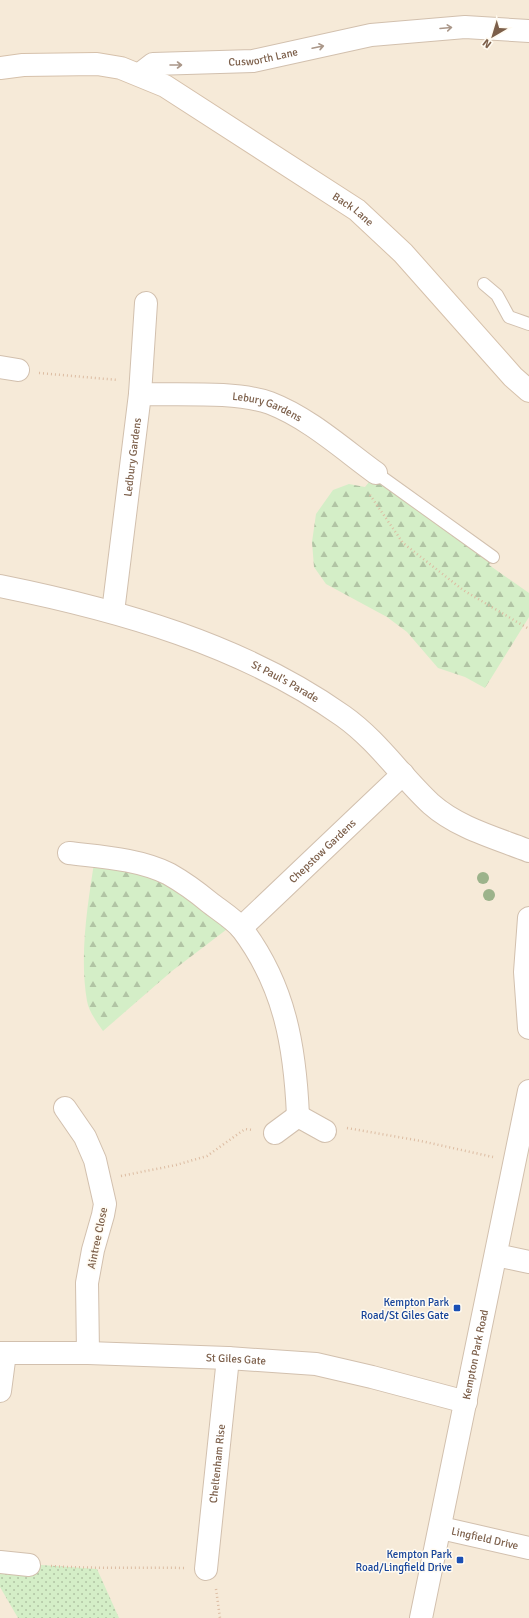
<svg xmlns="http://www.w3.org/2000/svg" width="529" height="1618" font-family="Signika,sans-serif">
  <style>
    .residential { fill: #f6ead8 }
    .forest { fill: url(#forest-firs) }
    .park { fill: url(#park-dots) }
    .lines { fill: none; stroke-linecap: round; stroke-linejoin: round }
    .lane-casing { stroke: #d2c0ae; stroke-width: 14 }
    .street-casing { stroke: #d2c0ae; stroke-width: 24 }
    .secondary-casing { stroke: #d6c1ab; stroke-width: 24 }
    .path { stroke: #dcbca2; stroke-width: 2.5; stroke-dasharray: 1 3; stroke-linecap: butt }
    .lane { stroke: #fff; stroke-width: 12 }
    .street { stroke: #fff; stroke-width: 22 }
    .secondary { stroke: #fff; stroke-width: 22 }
    .tree { fill: #9cb38b }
    .oneway { stroke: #aa9789 }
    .transit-dot { fill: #1a4fb4; stroke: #fffbf2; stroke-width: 1.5 }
    .labels { text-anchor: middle; stroke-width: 3; stroke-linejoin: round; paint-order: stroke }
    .street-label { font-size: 11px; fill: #7c5f4a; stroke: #fffbf2 }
    .transit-label { font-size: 11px; fill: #164399; stroke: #fffbf2; text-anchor: end }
  </style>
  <defs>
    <pattern id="forest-firs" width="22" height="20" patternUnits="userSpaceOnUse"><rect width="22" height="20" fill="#d4eec7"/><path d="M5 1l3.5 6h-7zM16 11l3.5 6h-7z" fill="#b1c4a4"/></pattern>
    <pattern id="park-dots" width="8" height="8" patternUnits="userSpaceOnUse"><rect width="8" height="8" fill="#d4eec7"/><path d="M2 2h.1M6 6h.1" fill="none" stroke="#b1c4a4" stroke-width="1.8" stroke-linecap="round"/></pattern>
  </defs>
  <rect width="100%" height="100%" fill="#fef7ea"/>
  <path class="residential" d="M0 0H529V1618H0Z"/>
  <path class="forest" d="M376 473 493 557 489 565 529 593V617L485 688 465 677 438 668 407 632 387 617 326 584 314 567 312 542 316 514 333 490 349 484 365 487Z
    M95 857 124 860 235 923 172 971 103 1031C97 1022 89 1012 87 1001 79 955 88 902 95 857Z"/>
  <path class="park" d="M0 1562 97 1569 119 1618H18L0 1587Z"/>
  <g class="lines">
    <g class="lane-casing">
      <path id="lane" d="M484 284 497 295 509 317 529 324
        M376 473 493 557"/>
    </g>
    <g class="street-casing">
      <g id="street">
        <path id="s1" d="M140 74 153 64 253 61 371 35 465 27 529 31"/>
        <path d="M0 367 18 370"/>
        <path id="s2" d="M140 394C176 395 237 391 270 403 309 418 343 449 376 473"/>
        <path id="s3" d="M0 586C119 610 243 645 343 716 377 740 401 776 431 804 458 828 496 838 529 851"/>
        <path id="s4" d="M113 612 140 394 146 303"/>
        <path d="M69 853C102 857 139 859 169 874 183 882 197 892 209 902 219 910 234 919 242 929 285 986 295 1047 298 1116"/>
        <path d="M529 918 525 972 529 1028"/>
        <path id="s5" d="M241 928 403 774"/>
        <path d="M65 1108 85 1137 95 1160 105 1204 103 1215 93 1250 87 1283 88 1353"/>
        <path d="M275 1133 298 1116 325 1131"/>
        <path d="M496 1255 529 1262"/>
        <path id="s6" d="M0 1353H88L228 1358 316 1364 372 1377 466 1402"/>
        <path d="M0 1391 5 1353"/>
        <path id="s7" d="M441 1528 529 1548"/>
        <path d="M0 1562 29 1565"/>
        <path id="s8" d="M206 1569 228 1358"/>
        <path id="s9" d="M421 1618 529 1091"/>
      </g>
    </g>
    <g class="secondary-casing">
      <g id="secondary">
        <path id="s10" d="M0 68 23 65 97 64 121 68 165 86 357 210 403 253 513 377 529 391"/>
      </g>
    </g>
    <path class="path" d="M39 373 118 380
      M370 495 403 543 463 590 529 629
      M347 1128 421 1141 493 1157
      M121 1176 176 1165 207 1156 245 1129 253 1130
      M51 1566C95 1569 139 1567 184 1568
      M216 1589 220 1618"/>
    <use href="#lane" class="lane"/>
    <use href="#street" class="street"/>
    <use href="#secondary" class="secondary"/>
  </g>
  <g class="tree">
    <circle cx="483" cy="878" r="6"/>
    <circle cx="489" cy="895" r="6"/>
  </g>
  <defs><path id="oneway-shaft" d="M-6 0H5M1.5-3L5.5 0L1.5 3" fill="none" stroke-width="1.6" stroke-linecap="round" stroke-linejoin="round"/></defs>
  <g class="oneway">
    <use href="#oneway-shaft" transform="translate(446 28) rotate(-5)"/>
    <use href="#oneway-shaft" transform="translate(318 47) rotate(-12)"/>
    <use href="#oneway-shaft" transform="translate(176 65)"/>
  </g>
  <g class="transit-dot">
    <rect x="453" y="1304" width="8" height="8" rx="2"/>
    <rect x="456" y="1556" width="8" height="8" rx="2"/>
  </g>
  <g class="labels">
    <g class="street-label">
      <text dy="4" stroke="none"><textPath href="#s1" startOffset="127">Cusworth Lane</textPath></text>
      <text dy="4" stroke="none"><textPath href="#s10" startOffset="394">Back Lane</textPath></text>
      <text dy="4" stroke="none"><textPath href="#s2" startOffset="129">Lebury Gardens</textPath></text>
      <text dy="4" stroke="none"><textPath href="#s4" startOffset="156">Ledbury Gardens</textPath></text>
      <text dy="4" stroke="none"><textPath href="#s3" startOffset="302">St Paul's Parade</textPath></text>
      <text dy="4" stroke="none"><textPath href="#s5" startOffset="112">Chepstow Gardens</textPath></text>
      <text transform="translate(97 1238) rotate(-78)" y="4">Aintree Close</text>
      <text dy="4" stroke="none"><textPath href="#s9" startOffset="269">Kempton Park Road</textPath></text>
      <text dy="4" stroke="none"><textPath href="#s6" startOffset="236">St Giles Gate</textPath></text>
      <text dy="4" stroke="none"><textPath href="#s8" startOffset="106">Cheltenham Rise</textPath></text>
      <text dy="4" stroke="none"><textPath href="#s7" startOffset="45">Lingfield Drive</textPath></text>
    </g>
    <g class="transit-label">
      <text x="449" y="1306">Kempton Park<tspan x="449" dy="13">Road/St Giles Gate</tspan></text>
      <text x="452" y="1558">Kempton Park<tspan x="452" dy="13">Road/Lingfield Drive</tspan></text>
    </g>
  </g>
  <g transform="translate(493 36) rotate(218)" stroke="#fffbf2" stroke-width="3" paint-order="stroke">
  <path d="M0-3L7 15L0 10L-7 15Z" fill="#7c5f4a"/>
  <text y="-6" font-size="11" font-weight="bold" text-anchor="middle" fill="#7c5f4a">N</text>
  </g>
</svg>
